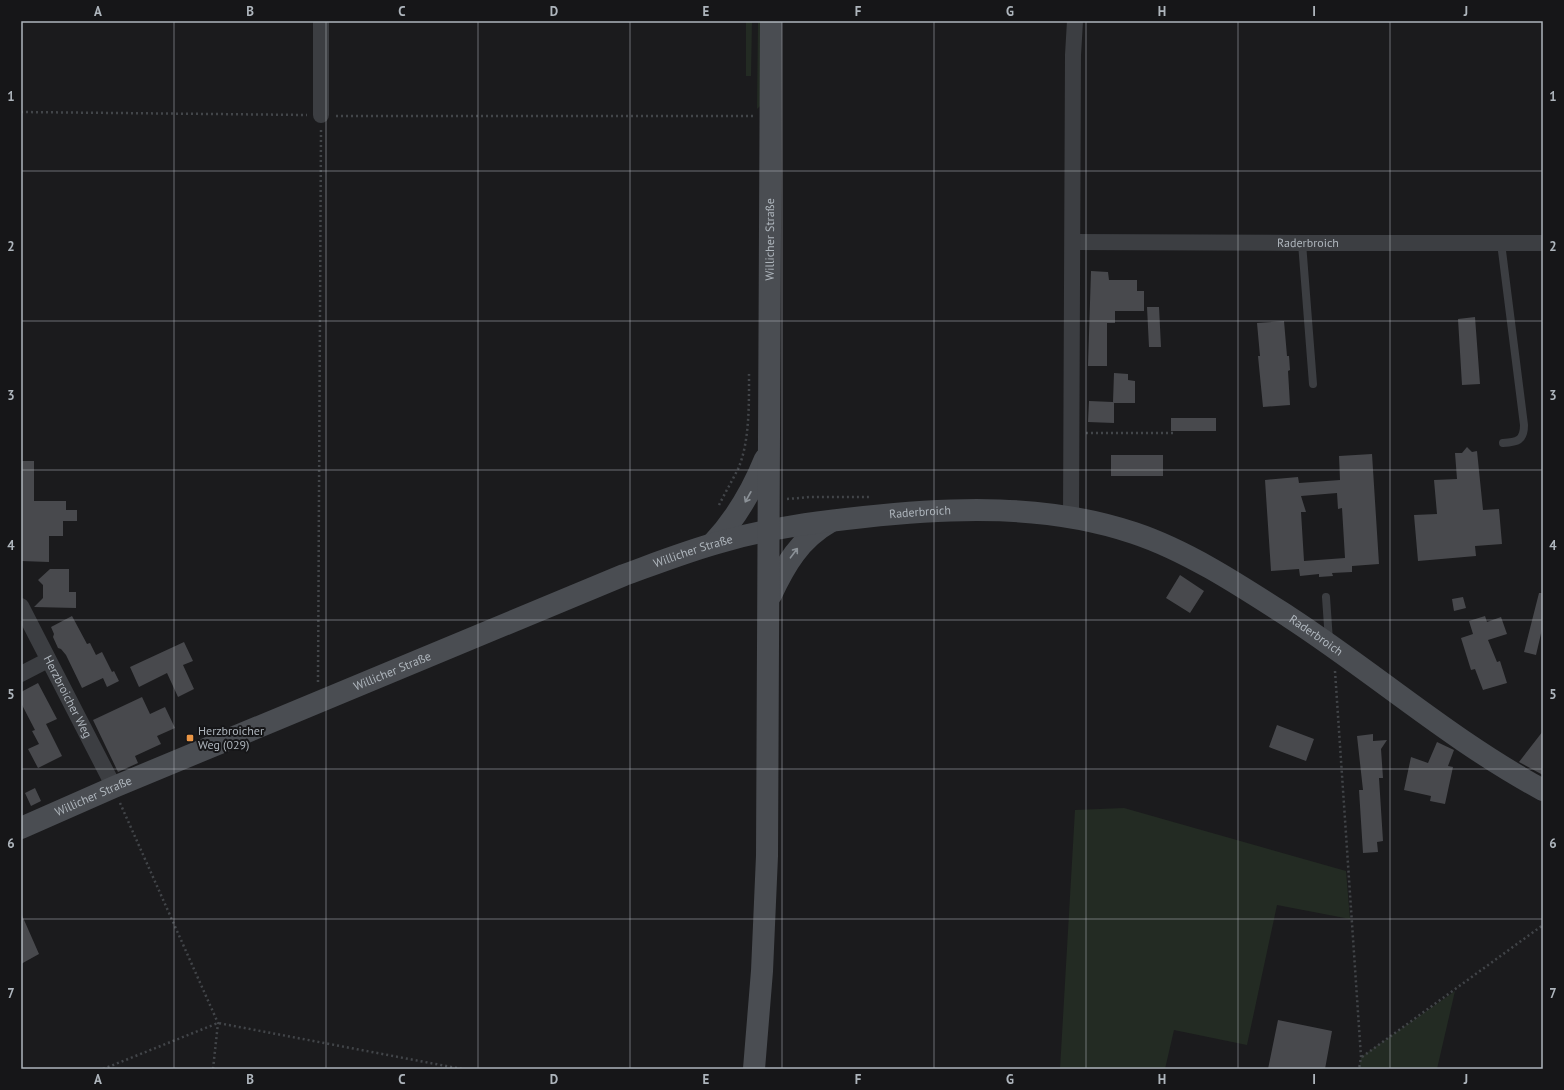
<svg xmlns="http://www.w3.org/2000/svg" width="1564" height="1090" font-family="'PT Sans',sans-serif">
  <style>
    .green { fill: #232b23 }
    .building { fill: #48494d; fill-rule: evenodd }
    .lines { fill: none; stroke-linecap: round; stroke-linejoin: round }
    .path { stroke: #424549; stroke-width: 2.5; stroke-dasharray: 2 3; stroke-linecap: butt }
    .lane { stroke: #3c3e42; stroke-width: 8 }
    .street { stroke: #3c3e42; stroke-width: 16 }
    .secondary { stroke: #4a4d52; stroke-width: 22 }
    .oneway { stroke: #8b9197 }
    .grid { fill: none; stroke: #aeb5bc; stroke-width: 1; stroke-opacity: 0.55 }
    .poi-dot { fill: #eb9645; stroke: #161618; stroke-width: 1.5 }
    .labels { text-anchor: middle; stroke-width: 4; stroke-linejoin: round; paint-order: stroke }
    .street-label { font-size: 12px; fill: #aeb5bc; stroke: #161618 }
    .poi-label { font-size: 12px; fill: #aeb5bc; stroke: #161618; text-anchor: start }
    .neatline { fill: none; stroke: #aeb5bc; stroke-width: 1.5 }
    .grid-label { font-size: 13px; text-anchor: middle; font-weight: bold; fill: #aeb5bc }
  </style>
  <rect width="100%" height="100%" fill="#1b1b1d"/>
  <path class="green" d="M746 21H752L751 76H746Z
    M758 21H762V104L757 109Z
    M1124 808 1346 871 1350 919 1277 905 1247 1045 1174 1030 1165 1069H1060L1075 810Z
    M1455 991 1437 1069H1359L1361 1057Z"/>
  <path class="building" d="M1091 271 1108 272 1109 280H1137V291H1144V311H1115V323H1107V366H1088Z
    M1147 307H1159L1161 347H1149Z
    M1475 317 1480 384 1462 385 1458 319Z
    M1284 321 1287 356H1289L1290 370 1288 371 1290 405 1263 407 1258 356H1260L1257 323Z
    M1114 373 1128 374V380L1135 381V403H1114V423L1088 422 1089 401 1113 402Z
    M1171 418H1216V431H1171Z
    M1467 447 1472 452 1477 451 1483 510 1499 509 1502 544 1475 546 1476 556 1418 561 1414 515 1437 514 1434 480 1457 479 1455 453H1462Z
    M1372 454 1379 564 1352 566V572L1332 573 1333 576 1319 577V574L1300 576 1299 569 1271 571 1265 480 1298 477 1299 483 1340 480 1339 456ZM1337 493 1338 509 1342 508 1345 558 1304 561 1301 512H1306L1301 496Z
    M1111 455H1163V476H1111Z
    M21 461H34V501H66V510H77V521H63V536H49V562L21 561Z
    M50 569H69V592H76V608L34 607 43 598V585L38 580Z
    M1180 575 1204 591 1190 613 1166 598Z
    M1539 593H1543V625L1536 655 1524 652Z
    M1463 597 1466 608 1454 611 1452 599Z
    M72 616 87 644 90 643 96 655 102 652 112 672 114 671 119 681 107 687 103 678 82 688 66 655 61 649 58 648 53 637 54 634 51 627Z
    M1485 616 1487 622 1501 617 1507 634 1488 640 1497 662 1500 661 1507 683 1483 690 1475 669 1471 670 1461 638 1473 634 1469 621Z
    M184 642 193 661 183 665 194 689 178 697 167 673 139 687 130 667Z
    M38 683 57 719 46 724 62 756 38 768 28 749 39 744 32 731 35 730 21 703V692Z
    M142 697 150 714 165 707 175 728 157 736 161 744 135 756 138 763 118 772 93 720Z
    M1277 725 1314 739 1306 761 1269 747Z
    M1543 731V775L1519 762Z
    M1373 734V741L1387 740 1381 749 1383 778H1379L1383 841 1377 842 1378 852 1363 853 1359 790H1363L1357 736Z
    M1437 742 1454 750 1448 766 1453 767 1445 804 1430 801 1431 796 1404 790 1411 757 1428 763Z
    M35 788 41 801 31 806 25 793Z
    M21 913 39 954 21 964Z
    M1278 1020 1332 1031 1325 1069H1268Z"/>
  <g class="lines">
    <path class="path" d="M21 112 307 115
      M336 116H753
      M1086 433H1173
      M787 499 810 497H869
      M719 505C725 493 732 481 738 469 750 442 749 401 749 371
      M1335 671 1361 1057 1359 1069
      M318 682 321 129
      M120 803 218 1023 213 1069
      M1362 1057 1543 925
      M103 1069 218 1023 462 1069"/>
    <path class="lane" d="M1302 243 1313 384
      M1501 243 1524 425C1524 441 1517 442 1503 443
      M1326 597 1329 641"/>
    <g class="street">
      <path d="M321 115V21"/>
      <path id="s1" d="M1073 242 1302 243H1543"/>
      <path d="M1071 517 1073 55 1075 21"/>
      <path id="s2" d="M21 606 114 787"/>
      <path d="M21 674 48 660"/>
    </g>
    <g class="secondary">
      <path d="M712 544C736 519 752 491 765 459"/>
      <path d="M771 595C785 565 800 539 830 522"/>
      <path id="s3" d="M21 828 114 787 624 575C657 563 690 550 724 541 770 528 817 522 864 517 953 507 1048 504 1134 533 1188 551 1241 586 1289 617 1375 673 1452 741 1543 790"/>
      <path id="s4" d="M754 1069 762 971 767 856 771 21"/>
    </g>
  </g>
  <defs><path id="oneway-shaft" d="M-6 0H5M1.5-3L5.5 0L1.5 3" fill="none" stroke-width="1.6" stroke-linecap="round" stroke-linejoin="round"/></defs>
  <g class="oneway">
    <use href="#oneway-shaft" transform="translate(748 497) rotate(119)"/>
    <use href="#oneway-shaft" transform="translate(794 553) rotate(-53)"/>
  </g>
  <path class="grid" d="M174 21V1069M326 21V1069M478 21V1069M630 21V1069M782 21V1069M934 21V1069M1086 21V1069M1238 21V1069M1390 21V1069M21 171H1543M21 321H1543M21 470H1543M21 620H1543M21 769H1543M21 919H1543"/>
  <rect class="poi-dot" x="186" y="734" width="8" height="8" rx="2"/>
  <g class="labels">
    <g class="street-label">
      <text dy="4" stroke="none"><textPath href="#s4" startOffset="830">Willicher Straße</textPath></text>
      <text dy="4" stroke="none"><textPath href="#s1" startOffset="235">Raderbroich</textPath></text>
      <text dy="4" stroke="none"><textPath href="#s3" startOffset="958">Raderbroich</textPath></text>
      <text dy="4" stroke="none"><textPath href="#s3" startOffset="727">Willicher Straße</textPath></text>
      <text dy="4" stroke="none"><textPath href="#s3" startOffset="1384">Raderbroich</textPath></text>
      <text dy="4" stroke="none"><textPath href="#s3" startOffset="403">Willicher Straße</textPath></text>
      <text dy="4" stroke="none"><textPath href="#s2" startOffset="102">Herzbroicher Weg</textPath></text>
      <text dy="4" stroke="none"><textPath href="#s3" startOffset="79">Willicher Straße</textPath></text>
    </g>
    <g class="poi-label">
      <text x="198" y="735">Herzbroicher<tspan x="198" dy="14">Weg (029)</tspan></text>
    </g>
  </g>
  <rect width="1564" height="1090" fill="none" stroke="#161618" stroke-width="44"/>
  <rect x="22" y="22" width="1520" height="1046" class="neatline"/>
  <g class="grid-label">
    <text x="98" y="16">A</text>
    <text x="250" y="16">B</text>
    <text x="402" y="16">C</text>
    <text x="554" y="16">D</text>
    <text x="706" y="16">E</text>
    <text x="858" y="16">F</text>
    <text x="1010" y="16">G</text>
    <text x="1162" y="16">H</text>
    <text x="1314" y="16">I</text>
    <text x="1466" y="16">J</text>
    <text x="11" y="101">1</text>
    <text x="1553" y="101">1</text>
    <text x="11" y="251">2</text>
    <text x="1553" y="251">2</text>
    <text x="11" y="400">3</text>
    <text x="1553" y="400">3</text>
    <text x="11" y="550">4</text>
    <text x="1553" y="550">4</text>
    <text x="11" y="699">5</text>
    <text x="1553" y="699">5</text>
    <text x="11" y="848">6</text>
    <text x="1553" y="848">6</text>
    <text x="11" y="998">7</text>
    <text x="1553" y="998">7</text>
    <text x="98" y="1084">A</text>
    <text x="250" y="1084">B</text>
    <text x="402" y="1084">C</text>
    <text x="554" y="1084">D</text>
    <text x="706" y="1084">E</text>
    <text x="858" y="1084">F</text>
    <text x="1010" y="1084">G</text>
    <text x="1162" y="1084">H</text>
    <text x="1314" y="1084">I</text>
    <text x="1466" y="1084">J</text>
  </g>
</svg>
